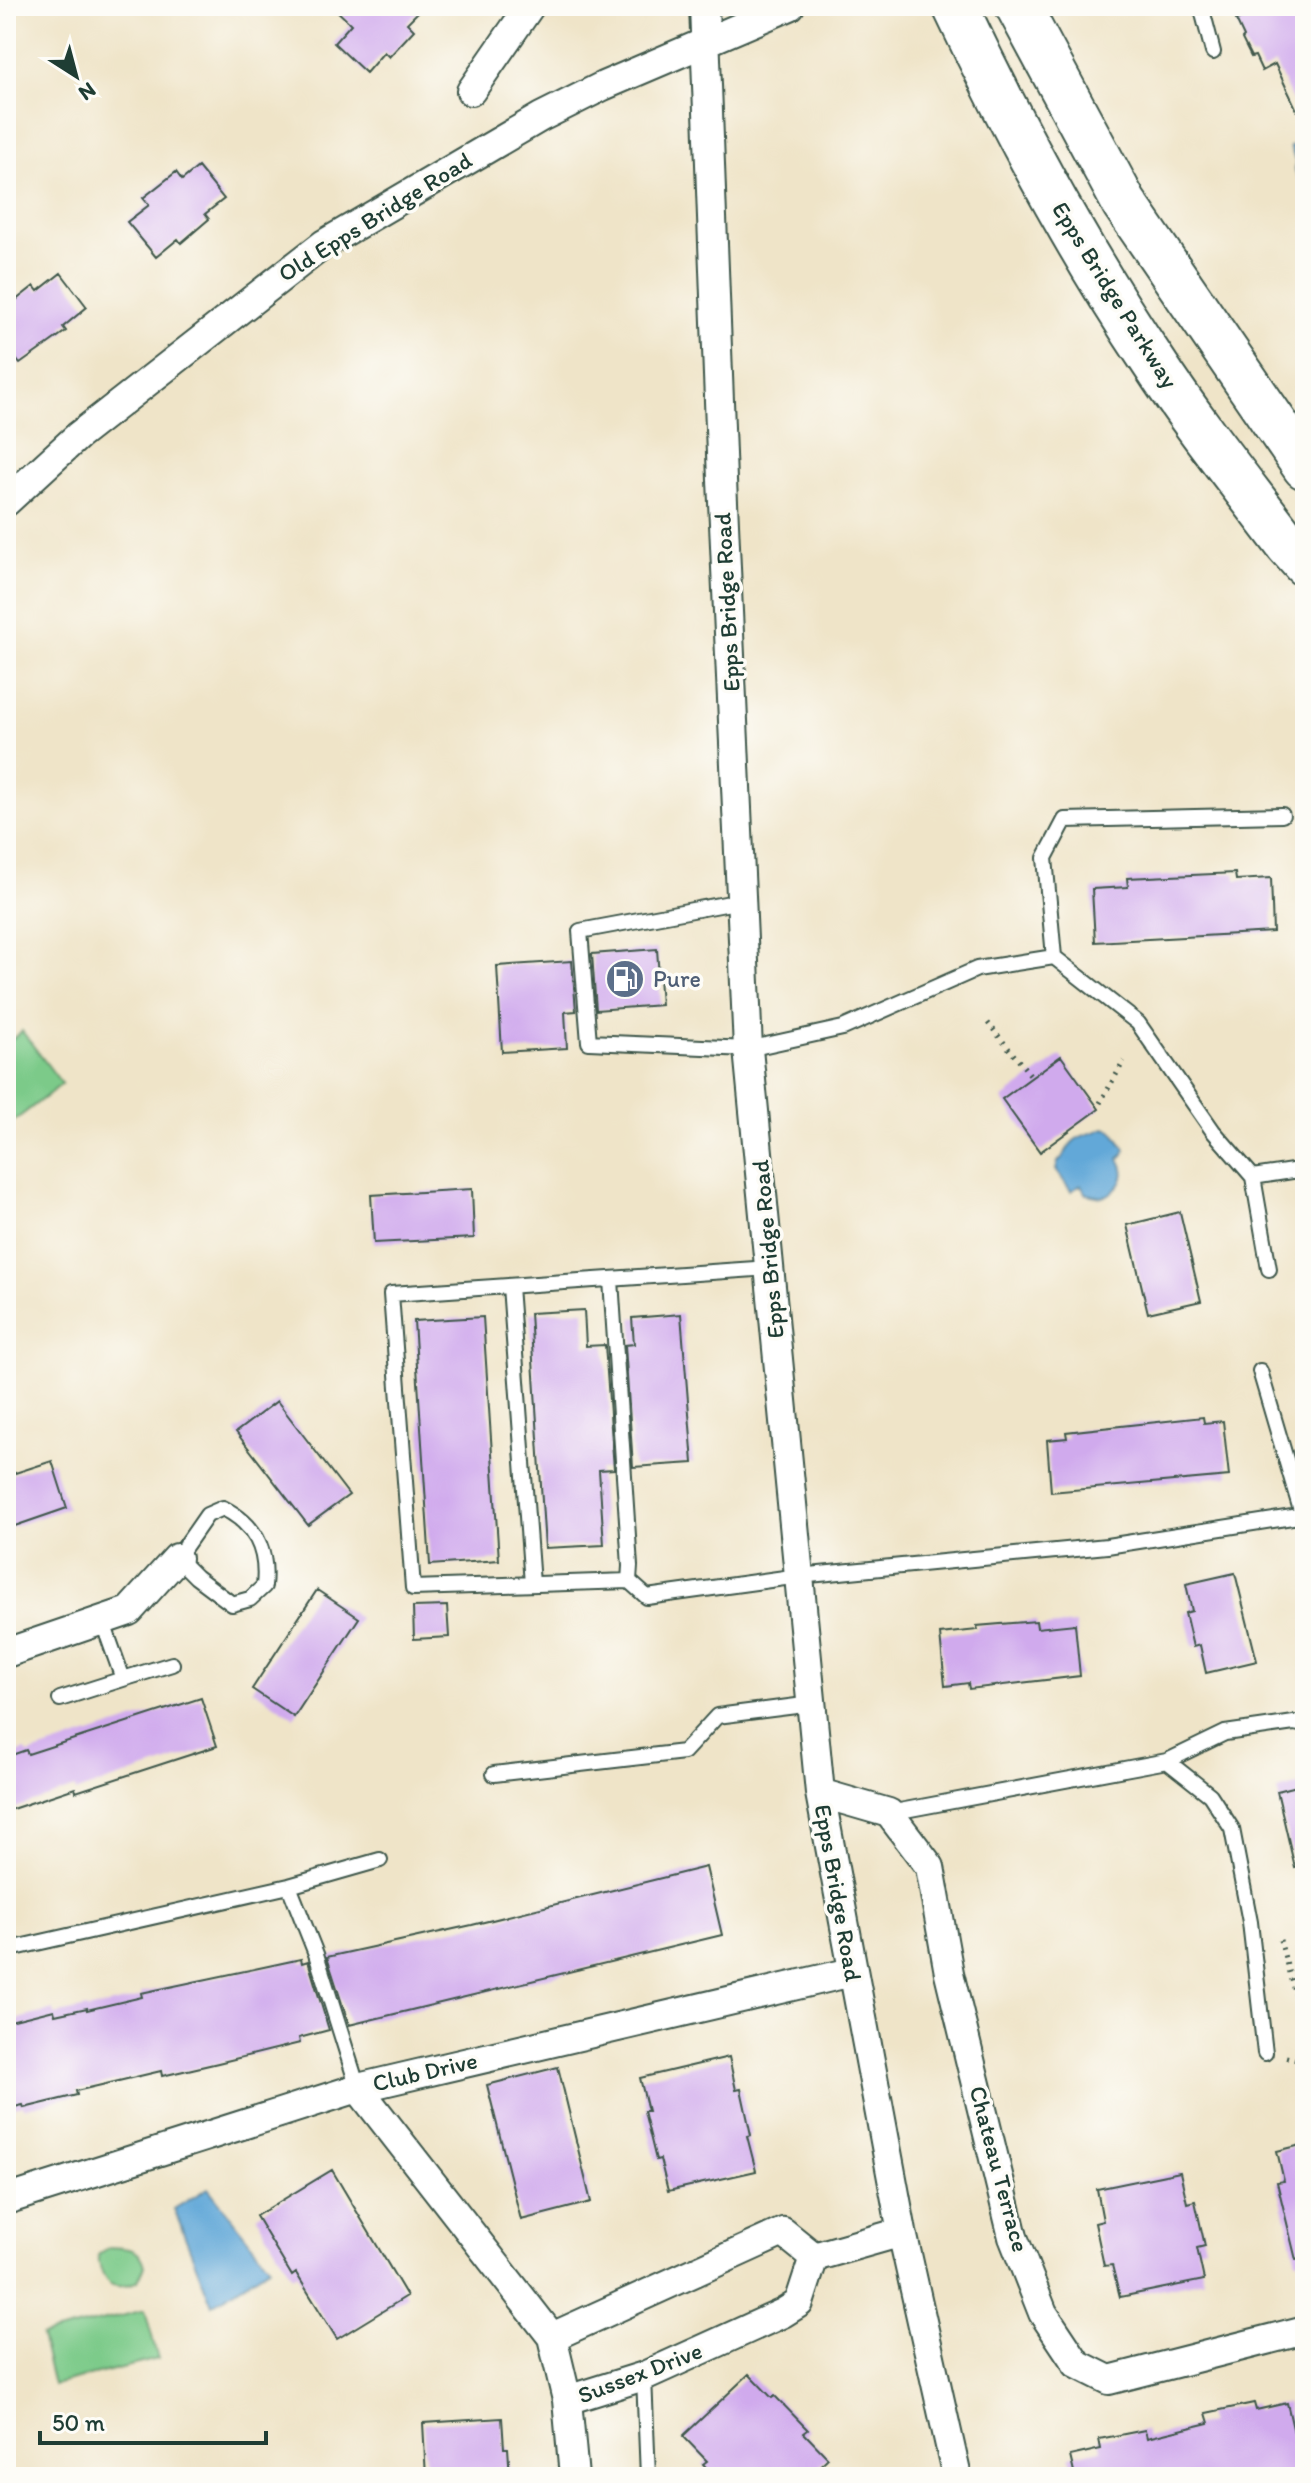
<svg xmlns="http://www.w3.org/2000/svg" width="1311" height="2483" font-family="Itim,sans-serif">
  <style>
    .green { fill: #7cca89; stroke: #4e845e; stroke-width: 2 }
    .water { fill: #62a8d8; stroke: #407286; stroke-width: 2 }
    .building { fill: #d0aaed }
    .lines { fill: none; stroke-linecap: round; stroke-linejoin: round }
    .lane-casing { stroke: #3e564a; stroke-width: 18 }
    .street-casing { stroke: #3e564a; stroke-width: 32 }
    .primary-casing { stroke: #3e564a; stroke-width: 48 }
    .path { stroke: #3e564a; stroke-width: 5; stroke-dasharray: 2 6; stroke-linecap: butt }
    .lane { stroke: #fff; stroke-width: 14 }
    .street { stroke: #fff; stroke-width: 28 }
    .primary { stroke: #fff; stroke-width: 44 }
    .labels { text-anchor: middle; stroke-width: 7; stroke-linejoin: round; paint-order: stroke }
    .street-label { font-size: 24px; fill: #1f3d34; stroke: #fdfcf7 }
    .service-label { font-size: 24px; fill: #4e5e75; stroke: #fdfcf7; text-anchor: start }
  </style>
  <rect width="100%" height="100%" fill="#fdfcf7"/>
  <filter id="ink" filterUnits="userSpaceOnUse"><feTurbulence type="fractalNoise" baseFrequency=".0125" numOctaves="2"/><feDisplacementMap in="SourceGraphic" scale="16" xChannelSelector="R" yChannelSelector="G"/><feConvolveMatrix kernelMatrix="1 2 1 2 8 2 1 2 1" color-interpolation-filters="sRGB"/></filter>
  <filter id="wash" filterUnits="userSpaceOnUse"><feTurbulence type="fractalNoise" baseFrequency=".006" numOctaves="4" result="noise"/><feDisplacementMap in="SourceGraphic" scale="32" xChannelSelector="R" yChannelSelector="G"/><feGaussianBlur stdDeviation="1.8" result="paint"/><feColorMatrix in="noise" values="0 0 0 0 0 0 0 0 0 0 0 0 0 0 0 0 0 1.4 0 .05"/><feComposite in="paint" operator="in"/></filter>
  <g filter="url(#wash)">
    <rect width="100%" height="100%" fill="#efe4c8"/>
    <path class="green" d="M22 1031 62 1084 14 1121 6 1111V1044Z
      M109 2247C126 2248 141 2247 145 2266L138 2281C111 2294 101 2282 98 2255Z
      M145 2310 158 2359 53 2385 41 2336Z"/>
    <path class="water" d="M1305 139V188L1294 170 1296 162 1290 147Z
      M1104 1128 1112 1130 1125 1149 1124 1154 1119 1159C1130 1176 1120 1191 1102 1197L1087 1194 1081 1185 1071 1191 1056 1170 1058 1162C1066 1156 1066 1148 1074 1141 1083 1133 1094 1134 1104 1128Z
      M208 2188 270 2267 212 2305 174 2209Z"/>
    <g id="blocks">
      <path class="building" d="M332 6H424L407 23 414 30 389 57 384 52 366 73 334 43 351 24Z
        M1266 6H1305V127L1275 64 1262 71 1255 56 1251 57 1242 39 1244 37 1236 20Z
        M198 167 224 199 205 214 209 219 181 243 178 239 156 257 127 222 149 205 143 198 176 172 182 180Z
        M61 273 87 307 63 327 66 331 20 364 6 346V308L34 286 38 291Z
        M1235 873 1236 880 1271 878 1273 932 1095 942 1092 889 1128 887 1127 878Z
        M657 949 661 1005 596 1010 592 954Z
        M572 961 576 1011 565 1012 567 1048 502 1052 497 966Z
        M1061 1056 1099 1109 1040 1152 1002 1099Z
        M472 1189 474 1238 374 1243 371 1195Z
        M1180 1212 1201 1301 1148 1313 1127 1225Z
        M584 1310 586 1346 605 1345 614 1469 599 1470 604 1545 545 1548 530 1313Z
        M681 1314 693 1463 633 1467 625 1345 634 1344 632 1318Z
        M483 1317 499 1560 430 1565 414 1321Z
        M277 1401 349 1495 308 1525 236 1432Z
        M1203 1417 1204 1423 1223 1421 1229 1476 1051 1492 1047 1440 1067 1438 1066 1432Z
        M52 1461 67 1508 6 1529V1476Z
        M1235 1573 1257 1661 1206 1673 1200 1645 1193 1647 1185 1613 1192 1611 1186 1584Z
        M317 1590 359 1618 294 1717 252 1689Z
        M447 1606 449 1637 414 1639 413 1607Z
        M1036 1621 1037 1628 1075 1624 1080 1676 969 1689 968 1683 945 1686 940 1634 978 1630 977 1626Z
        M201 1698 217 1746 76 1792 75 1788 6 1811V1757L26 1750 28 1754Z
        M1305 1784V1866L1295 1868 1277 1791Z
        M706 1867 722 1935 349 2025 327 1957 472 1925Z
        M301 1959 302 1963 308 1961 329 2030 299 2038 300 2043 218 2063 162 2076 161 2071 76 2091 77 2095 24 2108 23 2105 6 2109V2022L54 2010 55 2015 87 2008V2010L142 1997 141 1993Z
        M729 2057 736 2090 741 2089 751 2135 747 2136 756 2171 668 2191 660 2159 656 2160 644 2111H648L640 2078Z
        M558 2067 591 2202 521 2220 487 2085Z
        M1305 2144V2259L1296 2260 1277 2182 1284 2181 1277 2151Z
        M332 2170 407 2296 337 2339 296 2273 292 2276 256 2216Z
        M1180 2172 1187 2203 1195 2201 1205 2246 1197 2248 1204 2280 1120 2297 1112 2265 1104 2266 1095 2223 1103 2221 1097 2189Z
        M749 2374 772 2398 775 2396 808 2430 804 2433 828 2458 808 2477H715L703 2464 707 2461 683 2436Z
        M1254 2403 1256 2410 1287 2403 1303 2471 1278 2477H1075L1070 2456 1101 2449 1099 2439 1145 2430 1147 2438 1209 2423 1206 2413Z
        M502 2418 504 2448H508L510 2477H426L423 2423Z"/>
    </g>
  </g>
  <g filter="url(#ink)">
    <use href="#blocks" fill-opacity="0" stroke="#3e564a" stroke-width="2"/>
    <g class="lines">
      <g class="lane-casing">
        <path id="lane" d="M1201 6 1213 52
          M741 901 580 931 589 1042 748 1049 843 1028 977 969 1054 957 1138 1023 1213 1131 1253 1177 1305 1169
          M1054 957 1045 858 1065 820 1282 815
          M1253 1177 1269 1269
          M770 1268 391 1294 413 1588 629 1581 647 1597 799 1576 1107 1546 1305 1515
          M611 1280 630 1566 629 1581
          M510 1286 532 1584
          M1260 1371 1305 1524
          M223 1508C255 1524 268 1549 264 1586L250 1599 232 1604 196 1577 177 1558 207 1515Z
          M102 1620 123 1679 172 1664
          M60 1699 123 1679
          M1167 1761 1225 1733 1294 1723 1305 1725
          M494 1774 684 1752 717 1716 812 1704
          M889 1813 1167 1761 1210 1795 1232 1829 1250 1922 1265 2053
          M289 1886 316 1954 358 2088
          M6 1950 289 1886 380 1860
          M644 2376 648 2477"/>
      </g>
      <g class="street-casing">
        <path id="street" d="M704 6 722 480 748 1049 820 1793 902 2232 957 2477
          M471 91 530 6
          M6 502 78 436 324 244 541 117 603 86 790 6
          M6 1653 129 1611 177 1558
          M820 1793 889 1813 930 1867 949 1973 1013 2237 1043 2313 1077 2364 1109 2380 1305 2330
          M358 2088 552 2337 567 2400 574 2477
          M6 2200 358 2088 852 1972
          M814 2257 902 2232
          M552 2337 783 2232 814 2257 799 2303 783 2313 644 2376 567 2400"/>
      </g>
      <g class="primary-casing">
        <path id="primary" d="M955 6C1013 129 1078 250 1154 363 1195 426 1243 485 1288 545L1305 564
          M1018 6 1124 203 1305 467"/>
      </g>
      <path class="path" d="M988 1023 1032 1077
        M1100 1103 1124 1061
        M1280 1940 1305 2031
        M1286 2057 1305 2062"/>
      <use href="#lane" class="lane"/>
      <use href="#street" class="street"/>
      <use href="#primary" class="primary"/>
    </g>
  </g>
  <defs>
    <g id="fuel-disc" transform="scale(2)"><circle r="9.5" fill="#5c6f8a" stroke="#fdfcf7"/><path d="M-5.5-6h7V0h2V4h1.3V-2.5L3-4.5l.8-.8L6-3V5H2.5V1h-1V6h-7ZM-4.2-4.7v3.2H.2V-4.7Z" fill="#fff"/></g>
  </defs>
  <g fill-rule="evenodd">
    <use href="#fuel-disc" x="625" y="979"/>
  </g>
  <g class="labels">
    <g class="street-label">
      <text transform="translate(375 217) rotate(-32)" y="8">Old Epps Bridge Road</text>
      <text transform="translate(1115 295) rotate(58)" y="8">Epps Bridge Parkway</text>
      <text transform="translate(727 602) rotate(-93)" y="8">Epps Bridge Road</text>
      <text transform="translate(768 1249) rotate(-95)" y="8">Epps Bridge Road</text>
      <text transform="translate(838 1893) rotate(80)" y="8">Epps Bridge Road</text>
      <text transform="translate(425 2072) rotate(-13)" y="8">Club Drive</text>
      <text transform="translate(999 2169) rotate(75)" y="8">Chateau Terrace</text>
      <text transform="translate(640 2373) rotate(-21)" y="8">Sussex Drive</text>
    </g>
    <g class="service-label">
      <text x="653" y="987">Pure</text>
    </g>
  </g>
  <rect width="1311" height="2483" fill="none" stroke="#fdfcf7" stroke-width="32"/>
  <g transform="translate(76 76) rotate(144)" stroke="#fdfcf7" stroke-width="6" paint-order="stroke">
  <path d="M0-6L14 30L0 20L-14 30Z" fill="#1f3d34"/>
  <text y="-12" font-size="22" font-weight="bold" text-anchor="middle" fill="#1f3d34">N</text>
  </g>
  <path d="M40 2431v12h226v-12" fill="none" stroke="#1f3d34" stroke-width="4"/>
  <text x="52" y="2431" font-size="24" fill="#1f3d34" stroke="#fdfcf7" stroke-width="6" paint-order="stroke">50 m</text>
</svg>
